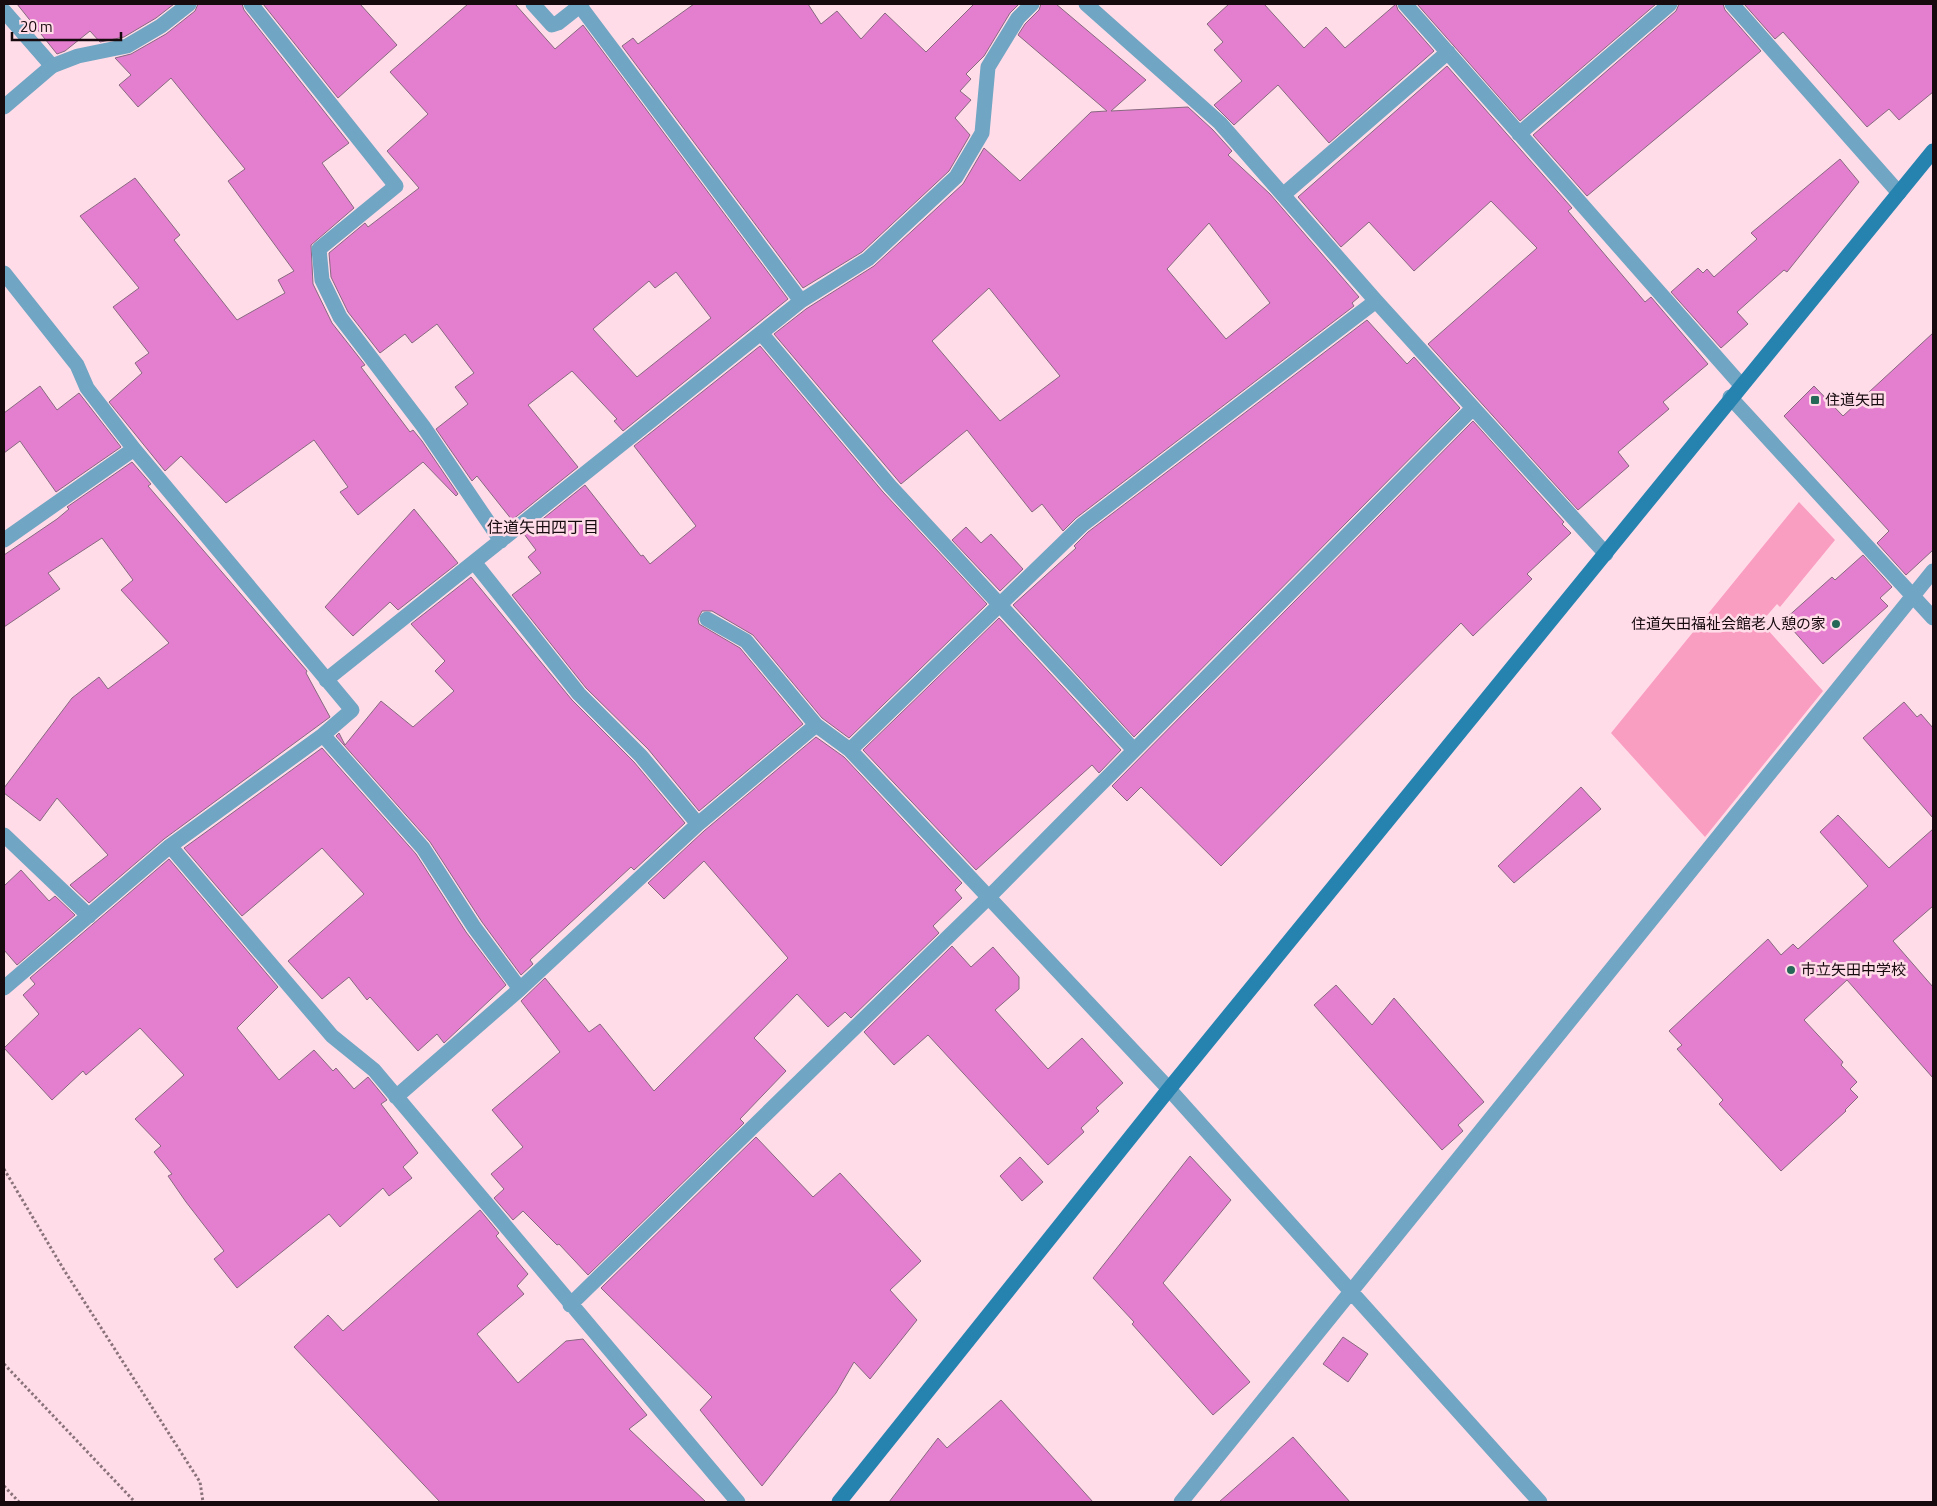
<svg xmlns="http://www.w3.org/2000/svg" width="1937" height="1506" font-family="'Titillium Web','Noto Sans JP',sans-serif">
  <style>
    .green { fill: #f99dc1 }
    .building { fill: #e47ecf; stroke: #886980; fill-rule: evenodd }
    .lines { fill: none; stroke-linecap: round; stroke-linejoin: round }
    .path { stroke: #8a727a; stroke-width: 3; stroke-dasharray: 2.5 2.5; stroke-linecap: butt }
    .lane { stroke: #70a5c3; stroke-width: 15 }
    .street { stroke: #70a5c3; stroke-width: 15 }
    .secondary { stroke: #2683b0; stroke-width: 15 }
    .poi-dot { fill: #256858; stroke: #ffdce8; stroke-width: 2 }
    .labels { text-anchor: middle; stroke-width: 5; stroke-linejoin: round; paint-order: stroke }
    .poi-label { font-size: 15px; fill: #170a0f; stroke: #ffdce8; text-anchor: start }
    .neighbourhood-label { font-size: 16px; fill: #170a0f; stroke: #ffdce8 }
  </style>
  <rect width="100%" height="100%" fill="#ffdce8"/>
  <path class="green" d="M1799 502 1835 540 1780 607 1777 604 1764 619 1767 629 1823 691 1705 837 1611 733Z"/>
  <path class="building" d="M17 4H174L156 18 124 37 100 42 90 31 65 51 57 54Z
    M198 4H242L244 10 349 143 322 163 354 208 311 245 313 284 332 323 365 365 361 367 410 432 413 430 422 441 458 494 456 496 423 462 358 515 340 492 348 487 314 440 226 503 181 456 165 471 109 402 142 373 135 363 149 353 113 307 139 288 80 216 135 178 180 235 174 240 237 320 285 293 278 280 294 271 228 181 245 169 171 78 138 107 119 85 131 75 115 58 131 54 166 34 195 11Z
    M263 4H360L397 45 338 98Z
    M468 4H515L555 49 583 25 788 299 623 431 614 421 617 419 572 371 528 405 578 467 512 520 477 476 472 481 436 429 468 404 455 387 474 373 437 324 412 343 405 334 380 353 348 312 331 277 329 253 365 223 368 227 419 188 387 151 428 114 390 72ZM676 272 711 318 637 377 593 329 649 281 655 288Z
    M694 4H808L821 24 837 11 861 39 885 13 926 52 974 4H1019L1010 13 984 56 966 74 971 79 960 91 971 100 955 118 970 135 949 171 862 252 803 288 622 46 633 38 638 44Z
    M1041 4H1056L1146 80 1111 111 1188 107 1213 130 1232 151 1228 155 1270 194 1359 297 1352 303 1354 306 1076 518 1063 531 1042 504 1032 512 967 430 901 484 774 334 806 309 874 266 963 184 984 148 1020 181 1091 112 1107 111 1018 35 1025 24 1039 10ZM1209 223 1270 303 1226 339 1167 269ZM989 288 1060 376 1000 421 932 341Z
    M1229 4H1264L1304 48 1326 27 1345 48 1396 4 1398 10 1434 51 1329 143 1278 85 1234 125 1214 105 1242 81 1214 50 1223 42 1207 24Z
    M1417 4H1656L1520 121Z
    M1679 4H1723L1725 10 1761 51 1587 196 1533 135 1676 11Z
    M1744 4H1933V92L1899 120 1889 109 1867 127 1783 32 1775 39Z
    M1447 66 1572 208 1568 211 1645 302 1651 297 1708 364 1663 402 1669 409 1618 452 1629 466 1578 510 1428 344 1537 248 1491 201 1414 271 1369 222 1341 247 1298 197Z
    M1840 159 1859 182 1787 272 1784 270 1737 312 1748 324 1721 348 1671 292 1698 268 1703 273 1707 269 1714 277 1757 239 1751 233Z
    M1367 320 1407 364 1414 357 1460 408 1134 737 1013 605 1076 548 1074 546 1088 532Z
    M1933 333V550L1906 575 1877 543 1889 531 1784 416 1814 386 1843 416Z
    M760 346 883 492 987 604 849 738 822 718 753 635 712 611H702L698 619 699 624 740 648 803 724 699 811 648 749 586 688 512 595 541 573 528 557 536 550 524 534 585 485 641 556 643 555 650 564 696 526 634 446Z
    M40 386 57 410 79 393 121 447 56 492 20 441 4 453V413Z
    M1473 421 1564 522 1562 524 1571 533 1527 574 1532 579 1473 636 1461 623 1221 866 1141 787 1127 801 1112 786Z
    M132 462 151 484 148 486 307 671 306 673 330 717 164 839 89 903 70 885 108 855 57 798 40 821 4 793V788L72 698 99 677 108 689 169 643 121 590 133 580 102 538 48 573 60 589 4 627V555L57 519 69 509 67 507Z
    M414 509 458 563 398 610 390 602 353 636 325 607Z
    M966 527 981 543 991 534 1023 569 1000 591 952 540Z
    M1863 555 1892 587 1880 598 1888 606 1823 664 1784 620 1832 577 1835 580Z
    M471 577 572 700 634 762 685 823 634 870 631 867 530 960 533 964 521 975 482 922 430 842 336 736 339 733 345 745 381 701 413 727 454 691 435 671 445 661 411 624Z
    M999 618 1121 750 1099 773 1092 765 976 870 863 750Z
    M1904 702 1917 717 1921 714 1933 728V818L1863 738Z
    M816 737 844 757 962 883 955 890 962 898 933 926 939 933 851 1018 845 1012 828 1027 797 994 754 1038 786 1071 740 1119 744 1123 588 1275 559 1244 557 1245 523 1211 513 1220 494 1198 504 1189 491 1174 523 1147 492 1110 560 1052 521 1001 545 978 589 1032 600 1024 654 1091 788 958 704 861 664 899 648 883 704 831Z
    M322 748 416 854 466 932 506 985 444 1043 437 1034 418 1051 370 997 367 1000 349 977 322 999 288 961 364 894 322 848 242 916 184 848Z
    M1581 787 1601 809 1514 883 1498 866Z
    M1838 815 1889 868 1933 829V906L1893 941 1933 987V1078L1847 980 1804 1020 1843 1062 1841 1065 1857 1082 1850 1089 1858 1097 1845 1110 1846 1111 1781 1171 1719 1104 1723 1100 1677 1049 1682 1045 1669 1031 1768 939 1781 955 1793 944 1798 949 1868 886 1820 832Z
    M169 859 278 987 237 1028 279 1080 314 1050 333 1071 336 1068 354 1089 368 1077 387 1100 381 1104 418 1153 403 1167 412 1178 389 1196 383 1188 340 1227 329 1214 237 1288 214 1259 224 1251 186 1202 168 1176 172 1174 154 1152 161 1146 135 1119 184 1075 140 1028 86 1075 83 1071 52 1100 4 1048 39 1014 23 995 35 984 30 978Z
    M21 870 49 901 55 896 75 915 17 965 4 950V886Z
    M952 946 971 967 993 947 1019 977V989L995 1010 1048 1069 1082 1038 1123 1083 1096 1108 1099 1111 1081 1128 1084 1132 1048 1165 928 1035 894 1065 864 1032Z
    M1336 985 1372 1025 1394 998 1484 1102 1458 1125 1463 1131 1442 1150 1314 1005Z
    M756 1137 813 1197 840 1173 921 1261 890 1290 917 1320 870 1379 854 1362 836 1393 762 1486 700 1410 712 1397 601 1288Z
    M1190 1156 1231 1200 1163 1283 1250 1382 1213 1415 1132 1324 1134 1322 1093 1278Z
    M1020 1157 1043 1182 1022 1201 1000 1176Z
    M480 1210 499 1233 496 1236 528 1274 517 1286 524 1294 477 1334 518 1383 566 1341 583 1339 647 1415 629 1429 706 1502H440L294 1347 328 1315 343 1331Z
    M1343 1337 1368 1354 1348 1382 1323 1364Z
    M1001 1400 1093 1502H889L938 1438 947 1448Z
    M1293 1437 1350 1502H1219Z"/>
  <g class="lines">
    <path class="path" d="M4 1169 64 1270 200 1482 203 1502
      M4 1364 135 1502
      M4 1486 19 1502"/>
    <path class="lane" d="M4 11 52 66"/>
    <path class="street" d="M251 4 396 186 319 249 322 280 340 317 423 426 501 541
      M533 4 552 25 558 23 582 4
      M1086 4 1220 123 1376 301 1606 554
      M1405 4 1741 385
      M1732 4 1899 193
      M580 6 801 301
      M4 107 52 66 78 56 127 46 161 26 189 4
      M1519 134 1670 4
      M1283 195 1448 52
      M4 273 77 365 87 388 134 449 352 710 323 735 170 846 4 988
      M761 333 890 486 1134 750
      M1730 397 1933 618
      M4 540 134 449
      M474 562 579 694 641 756 698 824
      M707 619 746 641 816 725
      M326 680 801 301 868 259 956 177 982 133 988 67 1018 18 1032 4
      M323 735 423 848 474 927 520 989
      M850 750 1082 525 1376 301
      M4 835 89 916
      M170 846 332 1036 374 1070 738 1502
      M396 1097 520 989 698 824 816 725 850 750 1169 1089 1540 1502
      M570 1305 988 898 1473 408
      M1181 1502 1933 571"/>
    <path class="secondary" d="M839 1502 1169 1089 1933 151"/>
  </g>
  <g class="poi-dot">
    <rect x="1810" y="395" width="10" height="10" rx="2.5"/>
    <circle cx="1836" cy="624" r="5"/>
    <circle cx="1791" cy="970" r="5"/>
  </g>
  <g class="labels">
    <g class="poi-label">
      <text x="1825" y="405">住道矢田</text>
      <text x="1826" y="629" text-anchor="end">住道矢田福祉会館老人憩の家</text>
      <text x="1801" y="975">市立矢田中学校</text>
    </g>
    <g class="neighbourhood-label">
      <text x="543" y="533">住道矢田四丁目</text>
    </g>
  </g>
  <rect width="1937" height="1506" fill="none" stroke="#170a0f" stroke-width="10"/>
  <path d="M12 32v8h109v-8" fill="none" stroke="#170a0f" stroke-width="2.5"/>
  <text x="20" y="32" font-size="15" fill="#170a0f" stroke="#ffdce8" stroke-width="4" paint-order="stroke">20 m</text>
</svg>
